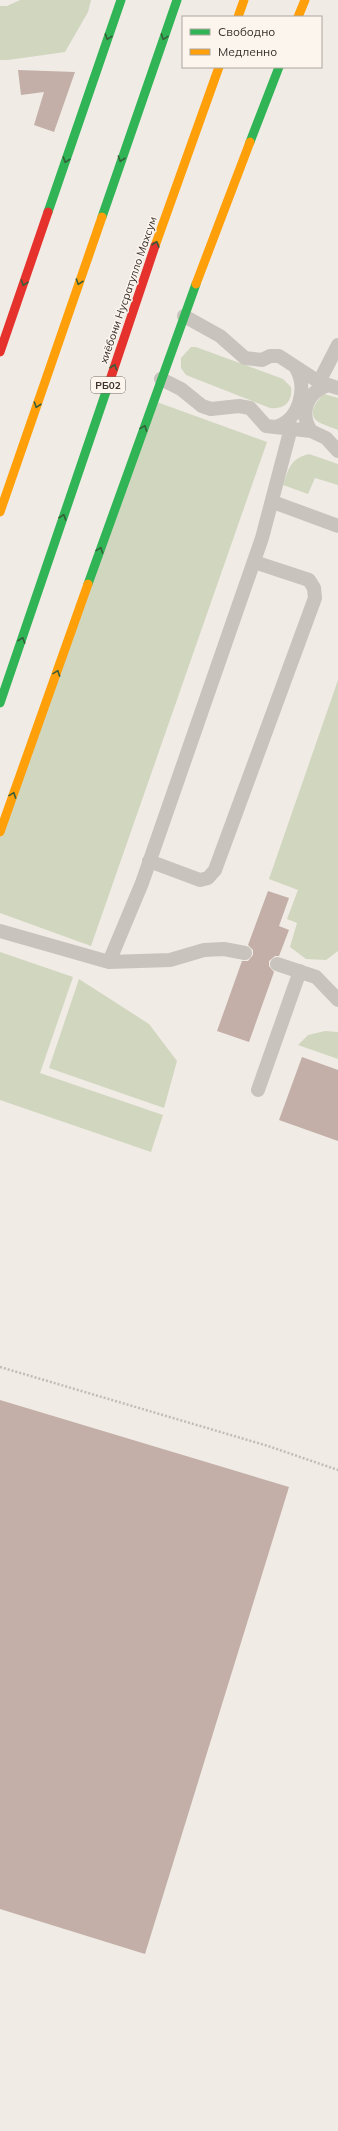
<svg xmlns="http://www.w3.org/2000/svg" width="338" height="2131" font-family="Mulish,sans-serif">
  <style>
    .green { fill: #d1d6bf }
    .building { fill: #c3afa7 }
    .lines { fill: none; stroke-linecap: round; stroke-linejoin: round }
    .path { stroke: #c2bbb6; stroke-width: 2.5; stroke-dasharray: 2 2; stroke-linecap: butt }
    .lane { stroke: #c9c3be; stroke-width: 14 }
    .fast { stroke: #30b455; stroke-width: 9 }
    .slow { stroke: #ff9f0a; stroke-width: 9 }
    .jam { stroke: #e5322d; stroke-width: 9 }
    .oneway { stroke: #375e3a }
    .labels { text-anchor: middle; stroke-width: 3; stroke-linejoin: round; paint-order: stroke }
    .shield { fill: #fbf5ee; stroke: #756b66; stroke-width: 1 }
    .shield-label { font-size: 10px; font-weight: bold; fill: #3b302b }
    .street-label { font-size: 11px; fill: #3b302b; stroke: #fbf5ee }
  </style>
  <rect width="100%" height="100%" fill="#f0ebe5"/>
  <path class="green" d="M20 0H91L88 12 65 52 8 60H0V6H7Z
    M191 347H196L283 379 291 387C293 401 285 410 270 408L186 375 181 368V358Z
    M324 394 338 398V430C332 427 323 425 317 421 307 413 317 400 324 394Z
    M154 401 267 442 91 946 0 913V833Z
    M309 454 338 464V485L315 478 308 494 283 485C289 468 290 459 309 454Z
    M338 680V951L326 960 306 959 290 947 297 923 287 919 298 890 269 879Z
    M0 952 73 977 40 1073 163 1115 151 1152 0 1100Z
    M79 979 149 1024 177 1061 164 1108 49 1068Z
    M325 1031 338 1032V1059L298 1045 308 1035Z"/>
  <path class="building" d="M18 70 75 72 54 132 34 125 44 92 21 95Z
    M268 891 289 898 279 926 289 930 279 956H275L269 961V966L274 972 249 1042 217 1031 242 961H248L253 955V950L248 945Z
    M302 1057 338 1070V1141L279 1120Z
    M0 1400 289 1487 145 1954 0 1909Z"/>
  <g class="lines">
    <path class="path" d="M0 1367 268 1446 338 1470"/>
    <path class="lane" d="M184 316 220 336 245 358 262 360 270 356H279L319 382 338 388
      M161 379 181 389 202 406 211 409 239 406 250 408 266 426 311 431 326 438 338 451
      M319 382 338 345
      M275 427C299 421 308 389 296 368
      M311 431C299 413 307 392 328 385
      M273 502 338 526
      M149 861 200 880 208 878 215 870 315 598 314 588 309 580 254 562
      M0 931 109 962 170 960 204 950 224 949 245 953
      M109 962 142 883 262 538 291 428
      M277 964 316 977 338 1000
      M258 1090 300 971"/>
    <path class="fast" d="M250 142 279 67
      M48 212 121 0
      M102 217 177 0
      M88 584 196 284
      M0 703 109 383"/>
    <path class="slow" d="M238 17 244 0
      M298 17 305 0
      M155 246 219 67
      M196 284 250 142
      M0 512 102 217
      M0 832 88 584"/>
    <path class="jam" d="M0 352 48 212
      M109 383 155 246"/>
  </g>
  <defs><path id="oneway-chevron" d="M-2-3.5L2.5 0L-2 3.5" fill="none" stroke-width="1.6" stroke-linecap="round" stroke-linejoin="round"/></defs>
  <g class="oneway">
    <use href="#oneway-chevron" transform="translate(108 37) rotate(109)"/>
    <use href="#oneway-chevron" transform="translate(164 37) rotate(110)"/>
    <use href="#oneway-chevron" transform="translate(121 159) rotate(109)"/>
    <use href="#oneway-chevron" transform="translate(66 160) rotate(109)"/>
    <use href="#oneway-chevron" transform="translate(156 244) rotate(-71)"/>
    <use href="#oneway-chevron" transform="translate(79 282) rotate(109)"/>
    <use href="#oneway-chevron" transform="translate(24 283) rotate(109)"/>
    <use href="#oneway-chevron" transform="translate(114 367) rotate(-71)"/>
    <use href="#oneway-chevron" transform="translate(37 405) rotate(109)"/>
    <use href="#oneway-chevron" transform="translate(144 428) rotate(-70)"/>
    <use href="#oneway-chevron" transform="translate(63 517) rotate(-71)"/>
    <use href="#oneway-chevron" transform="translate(100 550) rotate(-70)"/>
    <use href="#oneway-chevron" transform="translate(22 640) rotate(-71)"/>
    <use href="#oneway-chevron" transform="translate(57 673) rotate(-70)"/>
    <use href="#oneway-chevron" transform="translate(13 795) rotate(-70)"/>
  </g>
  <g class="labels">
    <rect class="shield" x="91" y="377" width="34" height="16" rx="3"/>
    <g class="shield-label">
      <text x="108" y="389">РБ02</text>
    </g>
    <g class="street-label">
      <text transform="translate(128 290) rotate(-71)" y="4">хиёбони Нусратулло Махсум</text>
    </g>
  </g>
  <rect x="182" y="16" width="140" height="52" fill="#fbf5ee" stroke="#aea6a0"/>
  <rect x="190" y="29" width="20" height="6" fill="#30b455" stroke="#aea6a0"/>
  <text x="218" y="36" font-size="12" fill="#3b302b">Свободно</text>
  <rect x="190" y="49" width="20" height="6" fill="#ff9f0a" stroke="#aea6a0"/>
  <text x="218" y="56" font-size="12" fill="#3b302b">Медленно</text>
</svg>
